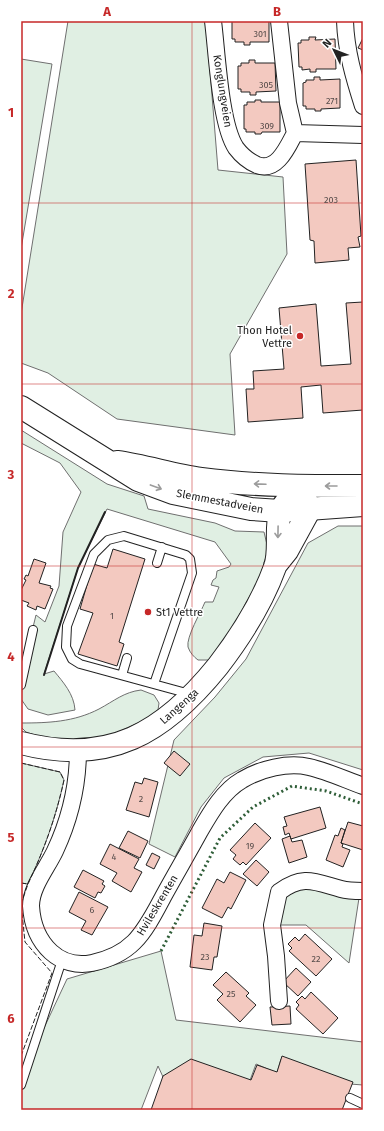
<svg xmlns="http://www.w3.org/2000/svg" width="384" height="1131" font-family="'Fira Sans',sans-serif">
  <style>
    .green { fill: #e0efe3; stroke: #6f6f6f }
    .building { fill: #f3c9c0; stroke: #222 }
    .lines { fill: none; stroke-linecap: round; stroke-linejoin: round }
    .service-casing { stroke: #222; stroke-width: 10 }
    .minor-casing { stroke: #222; stroke-width: 18 }
    .secondary-casing { stroke: #222; stroke-width: 24 }
    .primary-casing { stroke: #222; stroke-width: 24 }
    .service { stroke: #fff; stroke-width: 8 }
    .minor { stroke: #fff; stroke-width: 16 }
    .secondary { stroke: #fff; stroke-width: 22 }
    .primary { stroke: #fff; stroke-width: 22 }
    .hedge { stroke: #2f5e38; stroke-width: 3; stroke-dasharray: 2 3; stroke-linecap: butt }
    .fence { stroke: #222; stroke-width: 1; stroke-dasharray: 5 2; stroke-linecap: butt }
    .wall { stroke: #222; stroke-width: 2 }
    .oneway { stroke: #9c9c9c }
    .grid { fill: none; stroke: #c62828; stroke-width: 1; stroke-opacity: 0.55 }
    .poi-dot { fill: #c62828; stroke: #fff; stroke-width: 1.5 }
    .labels { text-anchor: middle; stroke-width: 3; stroke-linejoin: round; paint-order: stroke }
    .number-label { font-size: 9px; fill: #564c4a }
    .street-label { font-size: 11px; fill: #222; stroke: #fff }
    .poi-label { font-size: 11px; fill: #222; stroke: #fff; text-anchor: end }
    .neatline { fill: none; stroke: #c62828; stroke-width: 1.5 }
    .grid-label { font-size: 13px; text-anchor: middle; font-weight: bold; fill: #c62828 }
  </style>
  <rect width="100%" height="100%" fill="#fff"/>
  <path class="green" d="M68 21H206L218 170 283 177 287 254 230 354 235 435 117 419 48 373 21 363V314Z
    M21 59 52 64 21 249Z
    M21 430 107 484 144 496 148 509 215 523 235 531 264 532 268 549 260 578 218 653 208 660H198C194 657 190 653 188 647 186 637 201 612 205 602H213L219 587 211 585 213 580 216 578 217 571 229 567 231 564 215 542 107 509 78 568 44 674 54 671C63 682 74 694 75 710L48 715 28 709 21 699 24 664 36 615 45 622 59 586 63 532 81 492 60 463 21 443Z
    M338 526H363V770L309 753 263 757 224 778 201 807 175 857 149 844 174 740 215 697 246 659 308 543Z
    M141 690 154 695 159 703 158 710 145 720 78 750 26 732 21 727V723C48 723 74 722 99 709 114 701 124 692 141 690Z
    M21 763 60 772 64 780C56 817 44 850 28 884L21 883Z
    M301 887 359 898 349 963 306 925H280C281 905 281 895 301 887Z
    M161 951 176 1020 363 1042V1085L350 1084 281 1059 277 1073 256 1064 249 1083 163 1077 158 1066 141 1110H21V1077L67 979Z"/>
  <path class="building" d="M232 21H269V42H250V45H244V42H235V39H232Z
    M309 37H316L315 40 335 39 336 69H316V72H310V69L302 70V67H299L298 43H301V40H309Z
    M363 38V50L358 48Z
    M249 60H255V63H275L276 91 256 92V95H250V92H241V89H238V66H241V63H249Z
    M314 77H320V80L340 79V108L321 109V111H315V109H306V106H303V83L306 82V80H314Z
    M255 100H261V102H280V132H262L261 134H255V132H246V129H244V105H247V102H255Z
    M356 160 361 236 358 237 360 247 348 248 349 260 315 263 314 241 310 240 305 164Z
    M363 302V410L323 413 321 385 301 387 303 418 248 422 246 389H254L253 371 284 369 279 308 316 304 321 366 351 364 346 303Z
    M113 549 145 559 119 642 124 644 117 666 78 654 93 613 80 609 93 564 107 568Z
    M34 559 46 563 39 583 51 586 50 588 53 589 45 609 37 606 36 610 27 606 29 603 21 600V590L26 580 24 579 26 575 28 576Z
    M174 751 190 764 180 776 164 763Z
    M144 778 158 782 149 817 126 810 135 782 142 784Z
    M320 807 326 828 291 839 289 833 285 835 283 827 287 826 284 817Z
    M348 822 363 826V850L341 843Z
    M255 823 271 838 246 865 243 862 240 865 233 859 236 855 230 850Z
    M341 828 345 830 341 843 343 844 342 847 350 850 343 867 326 860 335 835 338 836Z
    M128 831 148 841 140 858 119 848Z
    M290 836 292 842 302 840 307 857 289 863 282 839Z
    M110 844 139 859 134 868 142 872 131 892 112 881 117 873 100 864Z
    M152 853 160 857 154 869 146 865Z
    M256 860 269 872 257 886 243 874Z
    M83 870 104 881 102 884 105 886 101 893 98 892 95 898 74 887Z
    M230 872 246 880 231 909 228 907 222 918 202 908 217 879 224 883Z
    M79 892 108 907 92 935 81 930 86 921 69 912Z
    M204 923 222 926 217 957H214L212 970 190 967 194 935 202 936Z
    M305 934 332 959 316 976 289 951 292 948 288 944 295 937 299 941Z
    M296 968 311 982 298 996 283 982Z
    M226 972 249 993 246 996 256 1005 240 1022 217 1000 223 994 213 985Z
    M311 992 338 1018 323 1034 296 1009 299 1005 296 1002 302 996 305 999Z
    M290 1006 291 1024 272 1025 270 1007Z
    M282 1056 353 1082 342 1110H151L163 1076 191 1059 251 1080 257 1065 277 1072Z"/>
  <g class="lines">
    <g class="service-casing">
      <path id="service" d="M157 563 162 547
        M122 675 127 658
        M154 684 192 573 190 559 186 555 124 536 108 540 94 554 67 626 66 647 72 659 80 664 190 694
        M21 685 33 630
        M21 1085 62 960
        M350 1098 363 1104"/>
    </g>
    <g class="minor-casing">
      <path id="minor" d="M213 21C217 52 220 124 236 148 242 156 248 161 257 165 277 173 288 146 295 133L363 135
        M279 21 288 103 295 133
        M345 21C346 51 354 78 363 106
        M78 750C78 785 70 819 55 851 47 868 31 887 31 906 32 923 38 940 51 952 62 962 77 966 92 963 106 960 123 953 134 942 146 930 155 912 163 897 175 875 188 853 200 831 211 812 223 791 242 780 260 769 288 762 309 767 327 771 346 780 363 786
        M279 1001 276 956 272 925 279 892C303 874 315 882 341 889 348 891 356 891 363 891"/>
    </g>
    <g class="secondary-casing">
      <path id="secondary" d="M21 743C109 766 164 733 218 666 241 636 262 603 275 567 281 549 275 531 280 513 282 504 294 493 299 486L310 509 287 551 275 566"/>
    </g>
    <g class="primary-casing">
      <path id="primary" d="M21 407 138 480 173 493 251 509 280 511 363 505
        M117 462C145 466 173 475 201 479 255 486 309 486 363 486"/>
    </g>
    <use href="#service" class="service"/>
    <use href="#minor" class="minor"/>
    <use href="#secondary" class="secondary"/>
    <use href="#primary" class="primary"/>
    <path class="hedge" d="M161 951 220 838 253 807 292 786 326 791 363 804"/>
    <path class="fence" d="M21 763 60 772 64 780C56 817 44 850 28 884L21 883
      M21 1056 52 973 25 942 21 904 28 884"/>
    <path class="wall" d="M44 675 78 568 105 512"/>
  </g>
  <defs><path id="oneway-shaft" d="M-6 0H5M1.5-3L5.5 0L1.5 3" fill="none" stroke-width="1.6" stroke-linecap="round" stroke-linejoin="round"/></defs>
  <g class="oneway">
    <use href="#oneway-shaft" transform="translate(260 484) rotate(-178)"/>
    <use href="#oneway-shaft" transform="translate(331 486) rotate(-180)"/>
    <use href="#oneway-shaft" transform="translate(156 487) rotate(20)"/>
    <use href="#oneway-shaft" transform="translate(278 532) rotate(91)"/>
  </g>
  <path class="grid" d="M192 21V1110M21 203H363M21 384H363M21 566H363M21 747H363M21 928H363"/>
  <g class="poi-dot">
    <circle cx="300" cy="336" r="4"/>
    <circle cx="148" cy="612" r="4"/>
  </g>
  <g class="labels">
    <g class="number-label">
      <text x="260" y="37">301</text>
      <text x="266" y="88">305</text>
      <text x="332" y="104">271</text>
      <text x="267" y="129">309</text>
      <text x="331" y="203">203</text>
      <text x="112" y="619">1</text>
      <text x="141" y="802">2</text>
      <text x="250" y="849">19</text>
      <text x="114" y="860">4</text>
      <text x="92" y="913">6</text>
      <text x="205" y="960">23</text>
      <text x="316" y="962">22</text>
      <text x="231" y="997">25</text>
    </g>
    <g class="street-label">
      <text transform="translate(223 91) rotate(81)" y="4">Konglungveien</text>
      <text transform="translate(220 501) rotate(11)" y="4">Slemmestadveien</text>
      <text transform="translate(179 706) rotate(-42)" y="4">Langenga</text>
      <text transform="translate(157 905) rotate(-59)" y="4">Hvileskrenten</text>
    </g>
    <g class="poi-label">
      <text x="292" y="334">Thon Hotel<tspan x="292" dy="13">Vettre</tspan></text>
      <text x="156" y="616" text-anchor="start">St1 Vettre</text>
    </g>
  </g>
  <rect width="384" height="1131" fill="none" stroke="#ffffff" stroke-width="44"/>
  <g transform="translate(334 50) rotate(313)" stroke="#ffffff" stroke-width="3" paint-order="stroke">
  <path d="M0-3L7 15L0 10L-7 15Z" fill="#222222"/>
  <text y="-6" font-size="11" font-weight="bold" text-anchor="middle" fill="#222222">N</text>
  </g>
  <rect x="22" y="22" width="340" height="1087" class="neatline"/>
  <g class="grid-label">
    <text x="107" y="16">A</text>
    <text x="277" y="16">B</text>
    <text x="11" y="117">1</text>
    <text x="11" y="298">2</text>
    <text x="11" y="479">3</text>
    <text x="11" y="661">4</text>
    <text x="11" y="842">5</text>
    <text x="11" y="1023">6</text>
  </g>
</svg>
